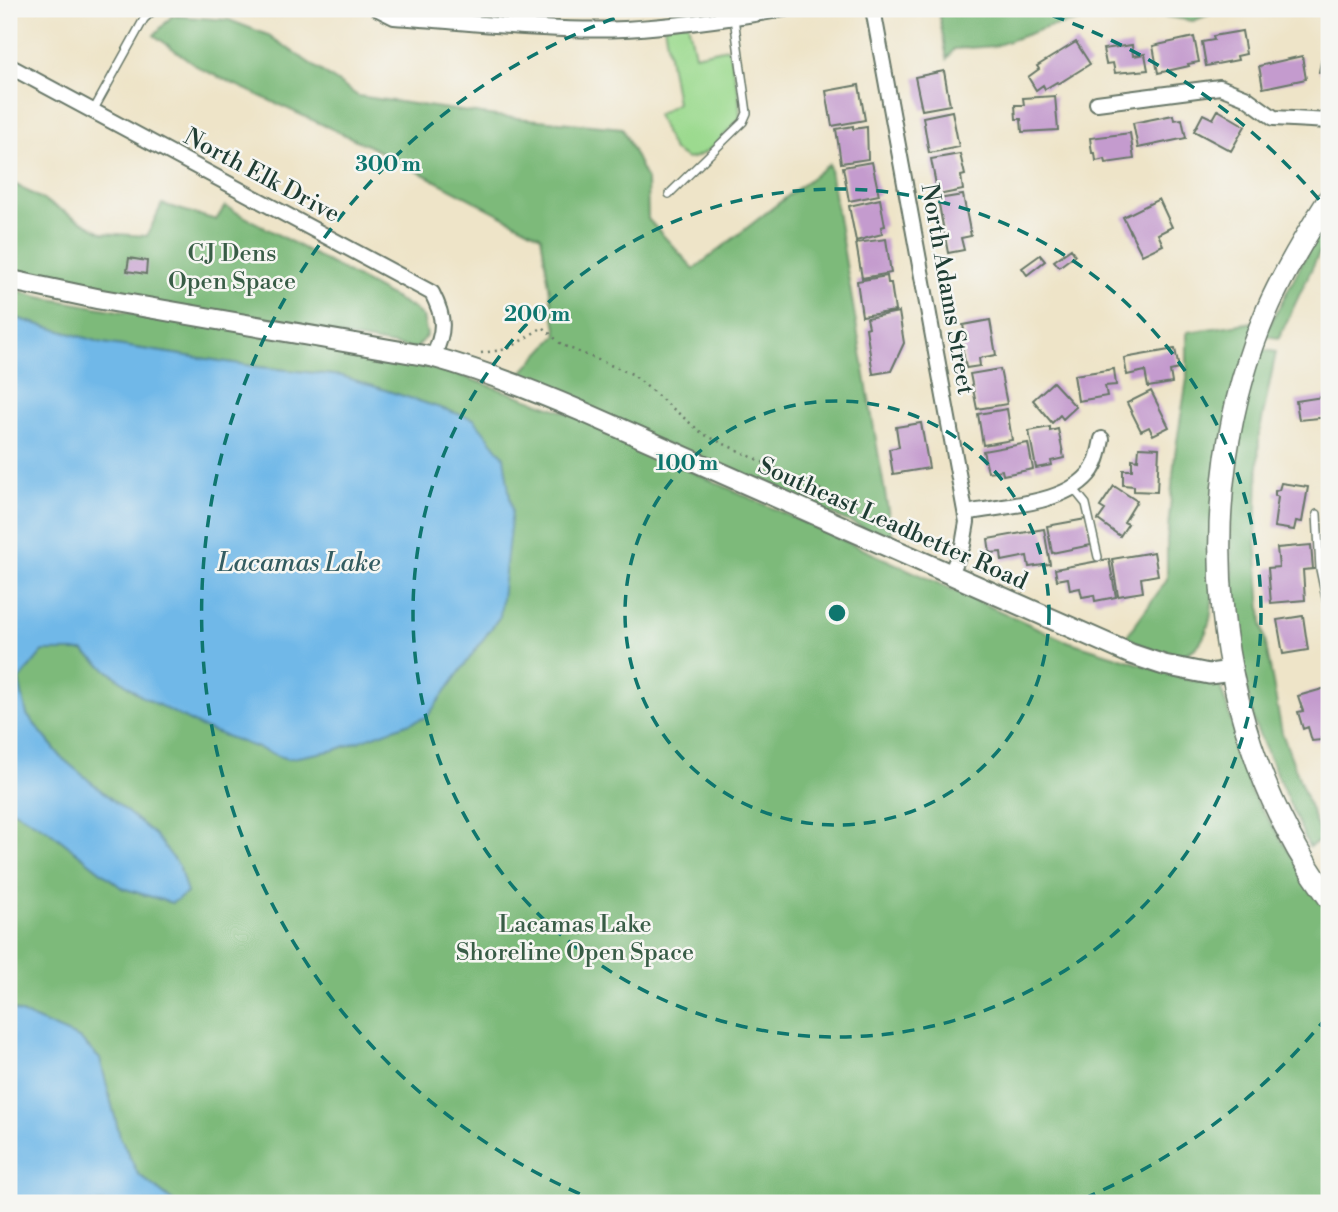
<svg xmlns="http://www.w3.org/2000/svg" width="1338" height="1212" font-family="'Libre Bodoni',serif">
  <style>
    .green { fill: #9cda8f; stroke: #5e8c62; stroke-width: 2 }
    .forest { fill: #7dba7a; stroke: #4e7c57; stroke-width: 2 }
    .water { fill: #70b8e8; stroke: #487a8e; stroke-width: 2 }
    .building { fill: #c49bce }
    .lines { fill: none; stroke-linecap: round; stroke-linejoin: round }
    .service-casing { stroke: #677768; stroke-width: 10 }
    .minor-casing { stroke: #677768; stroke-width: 18 }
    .tertiary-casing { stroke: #677768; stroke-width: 23 }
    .secondary-casing { stroke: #677768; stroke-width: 24 }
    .path { stroke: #677768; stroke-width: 2.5; stroke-dasharray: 2 5; stroke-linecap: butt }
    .service { stroke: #fff; stroke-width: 7 }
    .minor { stroke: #fff; stroke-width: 14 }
    .tertiary { stroke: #fff; stroke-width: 19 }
    .secondary { stroke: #fff; stroke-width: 21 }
    .ring { fill: none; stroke: #0f766e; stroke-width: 3.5; stroke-dasharray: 12 9 }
    .labels { text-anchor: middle; stroke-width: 5; stroke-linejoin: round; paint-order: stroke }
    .street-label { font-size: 24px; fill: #1f3d34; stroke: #f6f6f2 }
    .park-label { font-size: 24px; fill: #385c46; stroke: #f6f6f2 }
    .water-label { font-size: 26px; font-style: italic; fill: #335c61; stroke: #f6f6f2 }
    .centre { fill: #0f766e; stroke: #f6f6f2; stroke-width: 3.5 }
    .ring-label { font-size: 21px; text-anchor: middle; font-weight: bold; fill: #0f766e; stroke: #f6f6f2; stroke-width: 5; stroke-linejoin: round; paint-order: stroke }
  </style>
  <rect width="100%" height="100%" fill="#f6f6f2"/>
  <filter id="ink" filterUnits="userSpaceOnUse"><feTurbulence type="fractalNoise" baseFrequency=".0143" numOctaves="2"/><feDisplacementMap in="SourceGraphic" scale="14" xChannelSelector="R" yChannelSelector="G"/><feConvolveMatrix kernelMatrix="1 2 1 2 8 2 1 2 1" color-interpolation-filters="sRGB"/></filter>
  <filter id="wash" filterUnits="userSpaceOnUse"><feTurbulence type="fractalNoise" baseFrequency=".00686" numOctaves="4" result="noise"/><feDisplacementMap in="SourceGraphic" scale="28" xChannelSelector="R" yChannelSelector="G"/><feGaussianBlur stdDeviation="1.57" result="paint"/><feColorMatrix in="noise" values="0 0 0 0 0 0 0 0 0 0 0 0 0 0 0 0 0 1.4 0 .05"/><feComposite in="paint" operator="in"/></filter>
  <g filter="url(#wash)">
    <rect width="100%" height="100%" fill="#eee4c8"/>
    <path class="green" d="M688 22 695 55 728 48 739 93 740 118C725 134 710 156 687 159L673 150 657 115 677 103 664 25Z"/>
    <path class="forest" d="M938 9H1223L1193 21 1133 11 1048 27 995 46 954 49 947 59Z
      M172 16 229 20 268 35 358 96 496 116 622 128 647 180 648 219 694 269 829 164 893 540 514 381 557 335 541 236 367 145 201 69 154 35Z
      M9 181 103 233 147 236 162 204 216 220 225 206 413 308 423 317 427 335 416 349 119 297 9 268Z
      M1329 211V241L1319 253 1279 338 1264 336Z
      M9 288 39 297 153 317 355 349 462 376 613 429 644 450 1064 640 1190 680 1219 684 1227 706 1250 791 1329 913V1203H175L138 1174 120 1137 100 1059 79 1038 9 1008V808L48 830 122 888 172 903 187 893 106 797 62 758 27 715 18 680 43 651H83L141 696 335 750 427 716 500 616 474 419 342 376 259 367 103 343 9 316Z
      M1254 322C1241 403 1228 484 1215 566 1211 590 1216 623 1199 644 1179 668 1147 648 1126 637L1167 580V541L1175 454 1187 379V332Z
      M1260 349 1276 352 1259 435 1256 540 1262 623 1282 733 1322 840 1309 847 1254 723 1241 661 1231 556 1229 502 1238 433Z"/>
    <path class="water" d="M9 316 103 343 259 367 342 376 474 419 504 457 512 511 500 616 427 717 335 750 287 759 201 727 141 696 83 651H43L19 680 27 715 62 758 155 835 179 866 187 893 172 903 122 888 48 830 9 808Z
      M9 1008 79 1038 100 1059 120 1137 138 1174 175 1203H9Z"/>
    <g id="blocks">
      <path class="building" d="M1242 31 1246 54 1237 56 1238 60 1206 66 1202 42 1214 40 1213 36Z
        M1194 37 1199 62 1188 64 1189 66 1158 73 1153 46Z
        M1076 42 1090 64 1058 84 1057 82 1045 89 1043 85 1036 90 1028 77 1039 69 1037 66Z
        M1325 42 1329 43V74L1319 72Z
        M1132 45 1133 56 1145 54 1148 70 1115 73 1113 63 1106 64 1103 49Z
        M1302 56 1306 79 1263 88 1259 66Z
        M944 71 950 105 922 110 915 77Z
        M859 85 865 120 832 126 826 91Z
        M1055 96 1058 130 1022 132 1021 119H1016L1015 105H1024L1023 98Z
        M1218 110 1245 126 1231 151 1194 131 1203 114 1213 119Z
        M952 111 959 147 929 153 923 117Z
        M1173 115 1174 120 1182 119 1186 138 1138 148 1133 123Z
        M853 126V129L867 127 868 159 841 163 836 129Z
        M1130 133 1134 159 1106 163 1105 159 1096 161 1095 153H1092L1090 138Z
        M960 154 965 175 961 176 963 190 938 195 931 159Z
        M872 162 879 195 849 201 843 167Z
        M963 195 971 236 961 238 964 250 948 253 938 199Z
        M880 199 885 226 881 227 882 234 856 241 849 206Z
        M1159 199 1172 227 1158 234 1163 245 1142 255 1123 217Z
        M886 239 891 273 862 278 856 243Z
        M1071 249 1075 255 1059 267 1054 261Z
        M1040 255 1045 261 1027 275 1022 268Z
        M129 258 147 261 146 274 127 271Z
        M887 276 888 283H891L895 311 862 316 857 281Z
        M899 312 904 343 891 371 873 374 866 328 869 327 867 318Z
        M990 320 996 355 979 358 980 366 966 368 960 336 965 335 963 325Z
        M1175 349 1179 369 1170 371 1172 383 1148 387 1145 371 1127 375 1124 358Z
        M1000 369 1007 404 977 409 970 374Z
        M1114 369 1116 385 1105 386 1107 396 1078 401 1074 375Z
        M1053 382 1076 407 1063 419 1060 415 1052 423 1033 400Z
        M1151 391 1169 427 1153 435 1149 427 1141 431 1127 403Z
        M1329 396V417L1299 420 1296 401Z
        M1007 409 1012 440 983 445 978 414Z
        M921 423 929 468 893 474 889 449 899 447 896 427Z
        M1050 427V431L1058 429 1064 458 1051 461 1052 465 1036 468 1029 431Z
        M1028 443 1033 469 1003 475 1002 470 988 472 983 451Z
        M1139 447 1159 448 1157 492 1134 491V486L1123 485V470H1132V459L1138 460Z
        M1281 483 1308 487 1302 522 1296 521 1294 530 1274 527 1278 497 1275 495V491L1279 490Z
        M1114 486 1137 501 1124 522 1128 524 1120 536 1098 520 1105 510 1100 507Z
        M1086 519 1091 545 1052 553 1047 526Z
        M1044 529 1050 564 1029 567 1027 556 1002 561 1001 552 990 553 988 539Z
        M1311 545 1313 569 1303 570 1305 600 1271 603 1268 568 1279 567 1277 548Z
        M1154 552 1158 575 1141 578 1143 592 1118 596 1112 559Z
        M1109 559 1116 597 1095 601 1094 595 1082 597 1080 588 1070 590 1068 578 1057 580 1055 569Z
        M1303 616 1308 650 1283 654 1277 620Z
        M1326 688 1329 700V735L1321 738 1322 740 1312 741 1308 727 1303 729 1298 712 1303 711 1298 696Z
        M1326 766H1329V785L1327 786Z"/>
    </g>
  </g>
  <g filter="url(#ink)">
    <use href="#blocks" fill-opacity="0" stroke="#677768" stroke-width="2"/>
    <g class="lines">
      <g class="service-casing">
        <path id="service" d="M93 111 144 19 155 9
          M1322 120 1329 106
          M669 194 743 122 747 113 734 18
          M1073 488 1086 504 1098 557
          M1317 514 1320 569 1329 613"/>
      </g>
      <g class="minor-casing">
        <path id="minor" d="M378 9 394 17C471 22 549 32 625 29 679 26 733 18 785 9
          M873 9 967 522 963 545 950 576
          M9 66 432 293C445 318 445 331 433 357
          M1097 103 1220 87 1245 97 1274 118 1329 121
          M966 513C1004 505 1068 505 1092 470 1098 461 1100 450 1102 439"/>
      </g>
      <g class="tertiary-casing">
        <path id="tertiary" d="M9 280 99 299 433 357C484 371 532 390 581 411L1131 654 1164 665 1209 674 1232 671"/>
      </g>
      <g class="secondary-casing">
        <path id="secondary" d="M1329 199C1306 235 1284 271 1267 310 1187 496 1209 734 1329 898"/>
      </g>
      <path class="path" d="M481 353 508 349 543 327 562 345 632 374 703 434 828 493 882 523 945 550"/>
      <use href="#service" class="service"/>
      <use href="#minor" class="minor"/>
      <use href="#tertiary" class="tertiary"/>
      <use href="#secondary" class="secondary"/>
    </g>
  </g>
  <g class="ring">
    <circle cx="837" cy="613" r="212"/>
    <circle cx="837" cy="613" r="424"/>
    <path d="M1327 1017A635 635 0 0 1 1075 1202M599 1202A635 635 0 0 1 641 9M1033 9A635 635 0 0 1 1327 209"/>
  </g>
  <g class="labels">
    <g class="street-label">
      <text transform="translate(262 175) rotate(28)" y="8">North Elk Drive</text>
      <text transform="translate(948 289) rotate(80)" y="8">North Adams Street</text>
      <text transform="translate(893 523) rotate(24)" y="8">Southeast Leadbetter Road</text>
    </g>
    <g class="park-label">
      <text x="232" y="261">CJ Dens<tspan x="232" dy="28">Open Space</tspan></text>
      <text x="575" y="932">Lacamas Lake<tspan x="575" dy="28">Shoreline Open Space</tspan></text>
    </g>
    <g class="water-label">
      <text x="299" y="571">Lacamas Lake</text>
    </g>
  </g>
  <circle cx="837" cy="613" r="10" class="centre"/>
  <g class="ring-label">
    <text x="388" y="171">300 m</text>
    <text x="537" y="321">200 m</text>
    <text x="687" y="470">100 m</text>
  </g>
  <rect width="1338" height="1212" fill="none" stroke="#f6f6f2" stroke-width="35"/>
</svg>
